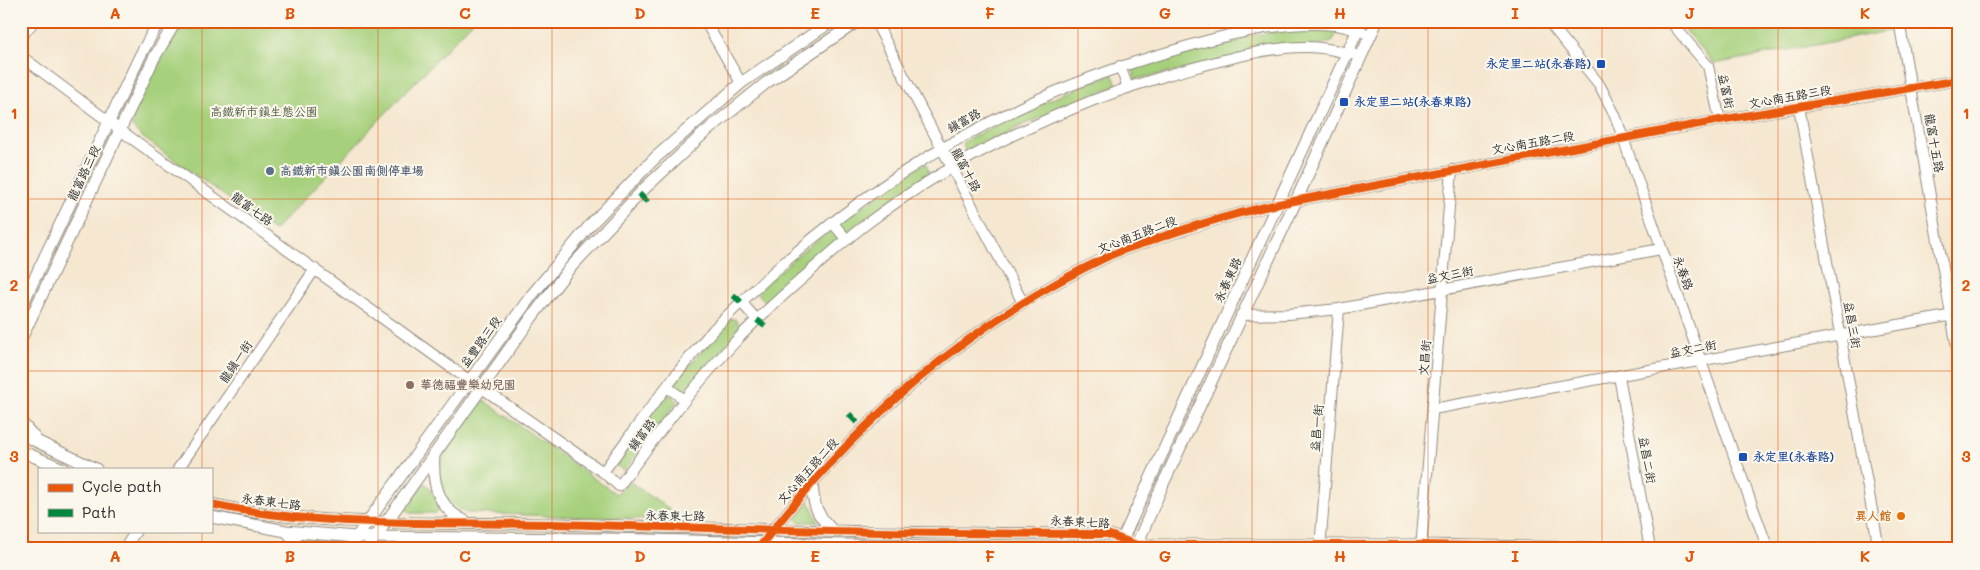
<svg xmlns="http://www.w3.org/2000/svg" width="1980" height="570" font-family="Mali,'LXGW WenKai TC',sans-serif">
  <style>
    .green { fill: #a6d07c; stroke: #687e54 }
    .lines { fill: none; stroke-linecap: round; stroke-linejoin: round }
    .minor-casing { stroke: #90897e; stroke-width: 12 }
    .tertiary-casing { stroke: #90897e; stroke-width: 13 }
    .minor { stroke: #fff; stroke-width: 10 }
    .tertiary { stroke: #fff; stroke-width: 11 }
    .quiet { stroke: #00873e; stroke-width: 6; stroke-dasharray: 12 6; stroke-linecap: butt }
    .cycleway-casing { stroke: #fbf7ec; stroke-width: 11 }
    .cycleway { stroke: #e8590c; stroke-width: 8 }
    .grid { fill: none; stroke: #df570e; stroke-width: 1; stroke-opacity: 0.55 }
    .transit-dot { fill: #1a4fb4; stroke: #fbf7ec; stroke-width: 2 }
    .service-dot { fill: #5c6f8a; stroke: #fbf7ec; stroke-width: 2 }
    .education-dot { fill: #8d6e63; stroke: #fbf7ec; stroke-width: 2 }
    .food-dot { fill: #e8710a; stroke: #fbf7ec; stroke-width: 2 }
    .labels { text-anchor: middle; stroke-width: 4; stroke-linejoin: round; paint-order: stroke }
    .transit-label { font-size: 12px; font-weight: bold; fill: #164399; stroke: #fbf7ec; text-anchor: start }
    .street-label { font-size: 12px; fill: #2b2b2b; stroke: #fbf7ec }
    .park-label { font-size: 12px; fill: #505d43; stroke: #fbf7ec }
    .service-label { font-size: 12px; font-weight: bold; fill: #4e5e75; stroke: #fbf7ec; text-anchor: start }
    .education-label { font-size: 12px; font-weight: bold; fill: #785e54; stroke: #fbf7ec; text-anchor: start }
    .food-label { font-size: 12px; font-weight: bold; fill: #c56008; stroke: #fbf7ec; text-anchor: end }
    .neatline { fill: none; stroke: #df570e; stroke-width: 2 }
    .grid-label { font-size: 16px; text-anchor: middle; font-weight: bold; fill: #df570e }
  </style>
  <rect width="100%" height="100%" fill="#fbf7ec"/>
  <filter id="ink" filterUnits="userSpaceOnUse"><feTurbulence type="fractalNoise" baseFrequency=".02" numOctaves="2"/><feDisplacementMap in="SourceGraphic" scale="10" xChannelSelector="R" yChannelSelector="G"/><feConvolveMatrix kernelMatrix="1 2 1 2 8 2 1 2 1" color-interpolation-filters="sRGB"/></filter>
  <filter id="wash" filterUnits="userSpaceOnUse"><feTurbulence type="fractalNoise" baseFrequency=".0096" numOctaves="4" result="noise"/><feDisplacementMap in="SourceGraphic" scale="20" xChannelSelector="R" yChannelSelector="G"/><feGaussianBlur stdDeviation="1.12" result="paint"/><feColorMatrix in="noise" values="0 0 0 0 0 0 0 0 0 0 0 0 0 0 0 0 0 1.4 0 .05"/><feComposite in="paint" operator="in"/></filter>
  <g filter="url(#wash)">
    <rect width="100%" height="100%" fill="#f5e7d0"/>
    <path class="green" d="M185 21H473L274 231 142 137 132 127C130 110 173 38 185 21Z
      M1677 21H1887L1889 31 1714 64Z
      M1306 28 1338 30 1332 42 1135 79 1133 68C1187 47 1248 34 1306 28Z
      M1112 74 1117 84 1116 86 1025 124 967 153 962 143 1016 114Z
      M926 164 930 176 849 232H846L840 225V222L922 165Z
      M832 229 840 240 793 279 772 299 766 302 758 294 762 287 800 253Z
      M731 319H735L741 327 740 330 685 393 683 394 673 387 675 381Z
      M667 393 677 400V402L624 471 616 465V462Z
      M483 401 486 402 616 494 630 482 671 510V520L467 513C449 508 435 484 439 466 441 454 473 409 483 401Z
      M424 483C428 484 438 501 439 506 440 510 438 511 436 513H409L405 509 406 506Z
      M808 501H809L818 522H799L796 518Z
      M300 538 349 541 343 549H309Z
      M418 543 606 549H394Z"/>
  </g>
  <g filter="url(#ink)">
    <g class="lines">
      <g class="minor-casing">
        <path id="minor" d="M705 21 741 83
          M875 21 1023 303
          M1548 21 1599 84 1615 115 1733 453 1768 549
          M1670 21 1708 66 1720 120
          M1899 21 1959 359
          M21 37 34 21
          M21 56 120 130 470 381
          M1120 66 1128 88
          M1799 107 1879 549
          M832 222 847 240
          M741 302 757 320
          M1241 315 1288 314 1339 309 1661 249
          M1619 376 1650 549
          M667 387 685 400
          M482 388 603 472 619 486C656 436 693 387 735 342 756 319 780 298 804 277 825 258 846 239 869 222 955 157 1068 104 1171 74 1212 63 1266 46 1308 47 1326 47 1343 52 1361 56
          M1433 409 1959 314
          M178 469 315 269
          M603 472C639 424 674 374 714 329 731 311 750 294 768 277 885 170 1022 93 1175 50 1224 35 1283 20 1335 25 1347 26 1359 31 1371 35
          M124 549 136 531
          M758 549C854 424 965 324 1109 256 1121 250 1135 246 1148 242 1191 226 1234 214 1278 204L1720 120 1959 80
          M1320 549 1339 309
          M1421 549 1452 170"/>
      </g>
      <g class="tertiary-casing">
        <path id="tertiary" d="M21 307 140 56 159 21
          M21 339 154 58 176 21
          M21 422 35 438
          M21 434 96 469
          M21 451 63 469
          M434 455C432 482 438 509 465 521
          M812 482C813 505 816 514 833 531
          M211 504C320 528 437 522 548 524 735 529 921 534 1107 534L1137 545H1421L1645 549
          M211 517 286 531 356 537 608 539 966 548 1085 549
          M286 531 303 549
          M348 549 531 296 591 224 655 158 741 83 832 21
          M367 549 532 317 569 269 599 237 645 188 703 134 766 83 858 21
          M1118 549 1362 21
          M1135 549 1163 484 1296 201 1377 21"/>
      </g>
      <use href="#minor" class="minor"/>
      <use href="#tertiary" class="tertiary"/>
      <path class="quiet" d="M639 194 652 206
        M733 295 741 302
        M757 320 765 326
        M849 414 862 428"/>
      <g class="cycleway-casing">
        <path id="cycleway" d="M211 504C320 528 437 522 548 524 735 529 921 534 1107 534L1137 545H1421L1645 549
          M758 549C854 424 965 324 1109 256 1121 250 1135 246 1148 242 1191 226 1234 214 1278 204L1720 120 1959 80"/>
      </g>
      <use href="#cycleway" class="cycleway"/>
    </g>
  </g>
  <path class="grid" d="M202 21V469M378 21V549M552 21V549M728 21V549M902 21V549M1078 21V549M1252 21V549M1428 21V549M1602 21V549M1778 21V549M21 199H1959M21 371H1959M202 531V549"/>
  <g class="transit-dot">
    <rect x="1596" y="59" width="10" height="10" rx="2.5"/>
    <rect x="1339" y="97" width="10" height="10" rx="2.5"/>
    <rect x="1738" y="452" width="10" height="10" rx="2.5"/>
  </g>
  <circle class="service-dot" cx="270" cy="171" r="5"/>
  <circle class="education-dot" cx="410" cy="385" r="5"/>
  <circle class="food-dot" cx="1901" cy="516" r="5"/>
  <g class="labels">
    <g class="transit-label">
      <text x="1591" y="68" text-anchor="end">永定里二站(永春路)</text>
      <text x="1354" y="106">永定里二站(永春東路)</text>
      <text x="1753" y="461">永定里(永春路)</text>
    </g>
    <g class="street-label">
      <text transform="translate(1726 91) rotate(78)" y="4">益富街</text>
      <text transform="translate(1790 97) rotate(-10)" y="4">文心南五路三段</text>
      <text transform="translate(964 121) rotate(-29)" y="4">鎮富路</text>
      <text transform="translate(1533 143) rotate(-10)" y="4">文心南五路二段</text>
      <text transform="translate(1934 143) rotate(80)" y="4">龍富十五路</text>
      <text transform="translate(966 170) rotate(62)" y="4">龍富十路</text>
      <text transform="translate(84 173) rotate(-65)" y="4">龍富路三段</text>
      <text transform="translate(252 209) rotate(36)" y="4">龍富七路</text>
      <text transform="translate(1137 235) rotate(-21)" y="4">文心南五路二段</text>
      <text transform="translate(1683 273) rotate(70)" y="4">永春路</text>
      <text transform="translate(1450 275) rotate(-11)" y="4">益文三街</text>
      <text transform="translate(1228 280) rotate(-65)" y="4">永春東路</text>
      <text transform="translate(1852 325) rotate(80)" y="4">益昌三街</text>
      <text transform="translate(481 342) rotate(-54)" y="4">益豐路三段</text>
      <text transform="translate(1693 349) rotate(-11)" y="4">益文二街</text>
      <text transform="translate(1425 358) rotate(-85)" y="4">文昌街</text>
      <text transform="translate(236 362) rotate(-56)" y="4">龍鎮一街</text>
      <text transform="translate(1317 428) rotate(-85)" y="4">益昌一街</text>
      <text transform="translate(642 435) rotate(-53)" y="4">鎮富路</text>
      <text transform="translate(1647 460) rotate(80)" y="4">益昌二街</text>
      <text transform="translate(808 471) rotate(-48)" y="4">文心南五路二段</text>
      <text transform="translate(271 502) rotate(7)" y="4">永春東七路</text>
      <text transform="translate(675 516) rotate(1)" y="4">永春東七路</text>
      <text transform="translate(1080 522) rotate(3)" y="4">永春東七路</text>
    </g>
    <g class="park-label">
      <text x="264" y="116">高鐵新市鎮生態公園</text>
    </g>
    <g class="service-label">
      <text x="280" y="175">高鐵新市鎮公園南側停車場</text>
    </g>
    <g class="education-label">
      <text x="420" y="389">華德福豐樂幼兒園</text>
    </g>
    <g class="food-label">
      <text x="1891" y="520">異人館</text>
    </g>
  </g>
  <rect width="1980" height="570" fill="none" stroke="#fbf7ec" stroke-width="55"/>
  <rect x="38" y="468" width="175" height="65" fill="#fbf7ec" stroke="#a8a59f"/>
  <rect x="48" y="484" width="25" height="8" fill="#e8590c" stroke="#a8a59f"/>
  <text x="82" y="492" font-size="15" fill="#2b2b2b">Cycle path</text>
  <rect x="48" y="509" width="25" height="8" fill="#00873e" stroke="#a8a59f"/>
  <text x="82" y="518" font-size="15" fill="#2b2b2b">Path</text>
  <rect x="28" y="28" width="1924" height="514" class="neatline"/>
  <g class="grid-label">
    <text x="115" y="19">A</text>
    <text x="290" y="19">B</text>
    <text x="465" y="19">C</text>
    <text x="640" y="19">D</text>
    <text x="815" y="19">E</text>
    <text x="990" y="19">F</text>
    <text x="1165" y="19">G</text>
    <text x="1340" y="19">H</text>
    <text x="1515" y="19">I</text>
    <text x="1690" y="19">J</text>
    <text x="1865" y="19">K</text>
    <text x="14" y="119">1</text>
    <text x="1966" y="119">1</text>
    <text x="14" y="291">2</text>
    <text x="1966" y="291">2</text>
    <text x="14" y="462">3</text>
    <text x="1966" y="462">3</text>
    <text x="115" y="562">A</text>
    <text x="290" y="562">B</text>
    <text x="465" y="562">C</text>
    <text x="640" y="562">D</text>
    <text x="815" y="562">E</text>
    <text x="990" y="562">F</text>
    <text x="1165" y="562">G</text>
    <text x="1340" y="562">H</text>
    <text x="1515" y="562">I</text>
    <text x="1690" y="562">J</text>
    <text x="1865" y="562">K</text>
  </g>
</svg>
